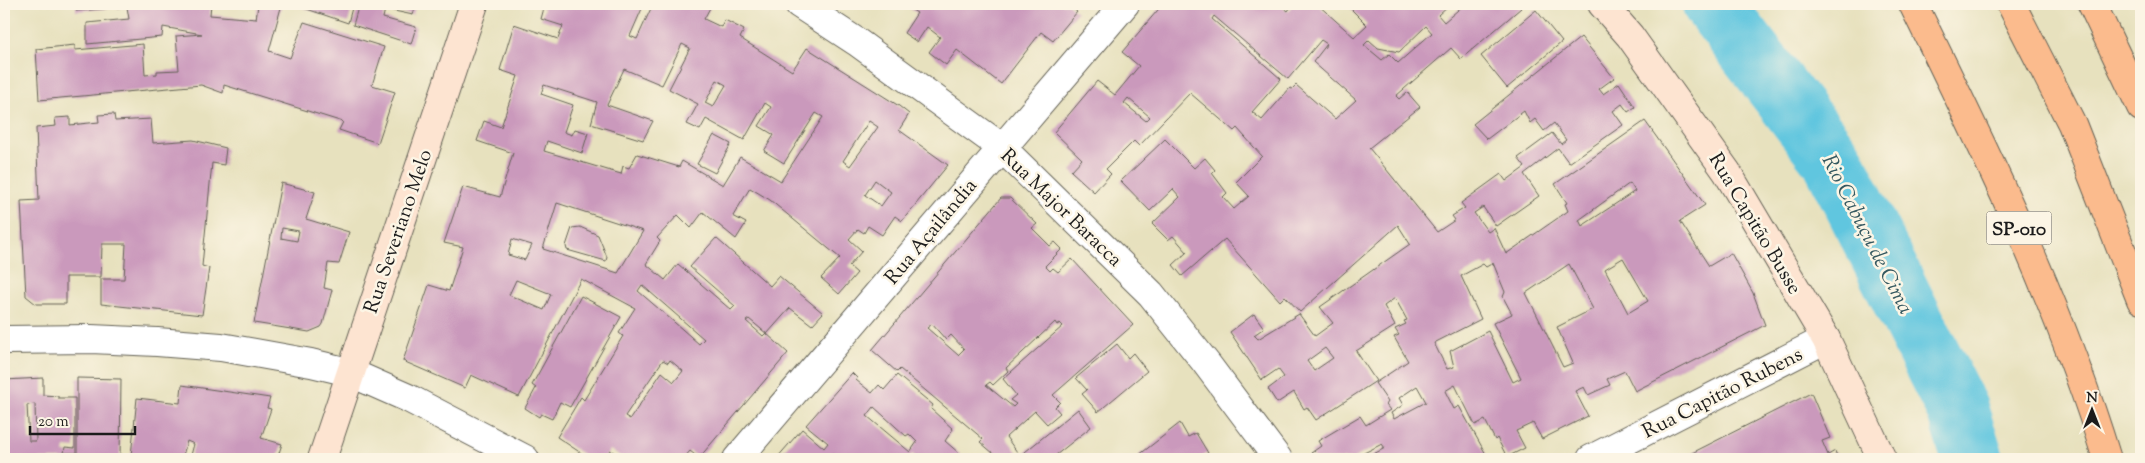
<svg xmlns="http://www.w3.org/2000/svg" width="2145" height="463" font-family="'Sorts Mill Goudy',serif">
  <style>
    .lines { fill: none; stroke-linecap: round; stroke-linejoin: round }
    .river { stroke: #61c6df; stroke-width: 62 }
    .building { fill: #ca99bc; fill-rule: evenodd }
    .street-casing { stroke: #636155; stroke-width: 30 }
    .secondary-casing { stroke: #636155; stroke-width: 30 }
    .highway-casing { stroke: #636155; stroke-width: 30 }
    .street { stroke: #fff; stroke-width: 28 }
    .secondary { stroke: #fde4d1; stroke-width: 28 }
    .highway { stroke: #fbbb8d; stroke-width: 28 }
    .labels { text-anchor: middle; stroke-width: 5; stroke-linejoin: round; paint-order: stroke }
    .shield { fill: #fcf5e5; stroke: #5f5d58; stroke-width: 1 }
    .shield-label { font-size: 19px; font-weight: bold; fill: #1c1c1c }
    .street-label { font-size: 20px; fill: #1c1c1c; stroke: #fcf5e5 }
    .water-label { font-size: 21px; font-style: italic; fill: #345860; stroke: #fcf5e5 }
  </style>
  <rect width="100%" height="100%" fill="#fcf5e5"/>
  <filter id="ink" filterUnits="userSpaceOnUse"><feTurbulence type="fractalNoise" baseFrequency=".02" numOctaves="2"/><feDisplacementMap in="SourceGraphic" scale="10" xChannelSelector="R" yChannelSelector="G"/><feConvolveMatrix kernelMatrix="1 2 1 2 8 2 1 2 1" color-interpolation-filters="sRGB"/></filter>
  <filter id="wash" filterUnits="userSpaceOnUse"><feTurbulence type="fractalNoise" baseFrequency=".0096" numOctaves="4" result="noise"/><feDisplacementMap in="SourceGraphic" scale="20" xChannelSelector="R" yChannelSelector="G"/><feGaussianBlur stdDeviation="1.12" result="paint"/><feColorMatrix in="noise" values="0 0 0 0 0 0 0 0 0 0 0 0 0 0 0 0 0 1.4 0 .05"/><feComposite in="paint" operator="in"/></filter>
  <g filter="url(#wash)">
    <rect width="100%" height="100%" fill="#e7e1be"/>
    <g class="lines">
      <path class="river" d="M1713 4 1833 160 1957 409 1973 459"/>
    </g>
    <g id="blocks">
      <path class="building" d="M76 4H211L210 15 256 19 258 5 254 4H282L269 51 290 58 304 22 384 47 372 85 395 92 378 143 339 130 343 122 224 85 223 93 201 85 39 100 36 49 75 45V50L143 44 145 75 157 74V71L179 70 176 36 202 34 163 27 162 37 87 44V23L129 19 127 7 76 11Z
        M292 4H353L348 23Z
        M359 4H416L413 15 385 9 383 18 416 27 411 44 353 25Z
        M533 4H644L630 36 637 39 653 4H712L704 19 721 27 725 20 744 30 740 38 792 71 807 48 899 106 909 114 899 130 948 165 902 221 895 216 882 235 868 226 864 233 858 229 849 239 862 251 849 266 857 273 839 294 821 278 840 258 770 200 750 188 733 216 746 223 736 239 703 212 691 228 678 215 657 238 660 241 646 264 665 280 678 264 731 310 735 306 690 267 716 238 770 286 779 276 823 313 812 325 790 308 767 334 749 319 746 321 763 336 766 333 788 353 699 458 690 451 683 459H625L610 450 604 459H590L557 437 581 397 584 400 623 336 619 333 635 308 581 279 519 397 471 375 465 388 403 361 429 285 449 291 463 247 444 243 463 187 500 197 513 153 477 141 484 121 501 127 518 76 500 70 514 24 558 39 563 26 541 19 544 8ZM682 44 690 48 669 89 698 104 687 124 700 130 706 119 744 140 765 103 771 107 759 126 774 135 764 151 784 163 816 113 823 117 781 181 740 157 723 185 682 161 679 167 637 154 629 168 623 166 621 174 544 151 547 141 582 153 588 133 575 129 572 135 564 132 573 105 541 94 544 85 597 102 591 124 643 140 653 121 607 105 624 69 662 85ZM717 80 726 85 713 107 705 103ZM869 121 878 127 850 166 843 161ZM875 180 891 192 881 206 865 195ZM557 203 643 231 618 273 543 249ZM512 239 532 245 525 260 508 255ZM516 280 551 294 544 310 509 295ZM642 285 704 339 699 344 666 315 638 291ZM663 360 668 363 670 360 683 371 674 382 662 372 630 419 625 416Z
        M903 4H1068L1077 12 1053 41 1041 32 1001 84 957 50 946 65 929 52 940 37 927 27 917 42 904 33 917 13Z
        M1163 4H1279L1288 11 1293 4H1317L1354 37 1367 25 1346 4H1450L1438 15 1444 22 1465 4H1517L1521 8 1461 59 1451 48 1396 96 1399 99 1407 92 1420 107 1369 148 1437 232 1455 220 1452 216 1465 208 1461 203 1501 174 1506 181 1525 167 1518 158 1552 133 1561 144 1566 140 1554 123 1544 131 1535 119 1530 123 1524 111 1487 139 1473 124 1581 37 1614 78 1599 89 1603 94 1619 83 1635 107 1628 112 1622 104 1613 111 1623 125 1569 163 1558 148 1524 174 1539 196 1496 226 1483 207 1474 213 1488 232 1494 228 1506 254 1568 211 1565 204 1567 203 1555 184 1645 121 1705 205 1680 221 1709 266 1731 253 1753 293 1765 325 1635 391 1625 371 1607 379 1610 385 1588 395 1584 387 1575 391 1588 416 1542 439 1533 423 1516 431 1525 448 1507 457 1497 438 1495 440 1485 420 1475 425 1455 385 1445 391 1454 409 1459 406 1487 456 1481 459H1364L1385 448 1382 444 1352 459H1315L1311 453 1321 446 1318 441 1360 416 1366 425 1390 410 1386 405 1388 402 1375 383 1408 361 1394 337 1399 335 1395 329 1406 324 1404 321 1407 320 1395 298 1384 306 1395 326 1356 351 1376 381 1316 420 1307 407 1304 409 1294 392 1277 403 1268 389 1284 377 1278 369 1262 380 1230 332 1254 314 1264 328 1254 335 1258 339 1299 314 1315 336 1333 323 1320 307 1410 244 1398 225 1300 312 1285 296 1280 301 1225 239 1182 276 1173 265 1187 252 1173 236 1168 240 1152 224 1180 197 1173 189 1150 211 1121 181 1165 139 1194 168 1205 158 1215 170 1212 173 1227 193 1223 197 1234 209 1249 196 1236 182 1262 156 1237 128 1234 131 1190 93 1139 146 1134 141 1106 169 1111 174 1094 192 1071 171 1082 159 1054 132 1097 81 1115 95 1139 66 1122 52ZM1214 16 1288 79 1321 40 1327 44 1313 62 1356 100 1335 119 1296 85 1292 89 1290 88 1262 120 1252 112 1281 79 1212 19ZM1426 26 1432 33 1398 63 1389 54 1382 60 1364 45 1369 40 1378 48 1399 52ZM1128 98 1150 117 1146 121 1124 103ZM1630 183 1635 191 1582 226 1579 220ZM1623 258 1648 301 1628 313 1605 269ZM1493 263 1505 292 1503 297 1512 314 1493 323 1521 378 1513 382 1488 331 1450 351 1454 367 1447 369 1434 343 1481 319 1461 276 1483 264 1486 267ZM1569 264 1593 309 1557 327 1573 363 1563 367 1526 293ZM1325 348 1333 358 1314 371 1307 361ZM1417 386 1426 402 1394 419 1391 413 1403 405 1399 398Z
        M1536 10 1562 42 1507 88 1481 56Z
        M114 114 115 121 151 119 153 143 193 140 226 148 224 165 212 163 202 266 209 268 202 315 101 304V279H124L126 244H102L101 277H66V304H36L26 296 21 201 39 200 36 128 56 126 55 118 70 117V125L99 122 98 115Z
        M714 135 731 144 715 173 697 164Z
        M281 183 315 192 306 219 349 232 339 264 328 263 324 288 332 290 323 324 321 327 309 332 254 323ZM282 228 299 231 297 241 281 238Z
        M1001 198H1010L1037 224 1032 228 1050 246 1055 242 1062 249 1045 266 1050 271 1053 268 1058 272 1072 259 1133 325 1053 395 1060 402 1055 407 1060 413 1047 424 1035 411 1006 437 1020 456 1078 409 1091 427 1056 455 1060 459H1000L980 442 983 439 900 369 897 372 872 350ZM1055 322 1057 325 1060 323 1063 326 1003 379 1016 395 1010 400 1016 404 1013 407 986 385 990 382 993 385 1008 371 1006 368ZM932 324 946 340 951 335 964 349 958 355 927 328Z
        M580 227 598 235 607 257 606 261 567 250 566 246 572 228Z
        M581 296 621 317 570 407 560 402 552 419 541 414 539 417 525 408 536 388 532 385Z
        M1117 344 1128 358 1133 353 1147 371 1098 412 1082 394 1087 390 1076 378Z
        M852 373 857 378 856 380 872 393 879 385 884 390 897 375 933 405 931 409 953 429 945 441 960 454 956 459H918L912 454 908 459H838L831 453 827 457 830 459H776L802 429 824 448 828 443 806 425ZM874 407 906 436 909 434 917 442 910 452 867 416Z
        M43 378V395L58 396V398H75V448L65 447 64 453H77V378L121 379 120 459H4V380ZM35 404 36 441H29L27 405Z
        M182 385 270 398 267 408 271 409 261 438 282 444 277 459H190L194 444 187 441 182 459H145L131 456 137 398 180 403Z
        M1811 393 1830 438 1822 441 1828 455 1835 451 1838 459H1680Z
        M1180 423 1188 437 1196 433 1208 453 1199 459H1142L1139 455Z"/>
    </g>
  </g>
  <g filter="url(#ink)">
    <use href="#blocks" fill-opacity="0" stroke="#636155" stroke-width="1"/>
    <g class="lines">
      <g class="street-casing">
        <path id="street" d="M799 4 857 42 1001 147 1151 294 1206 363 1278 459
          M4 340 91 339 157 342 221 347 311 363 349 372 408 398 525 459
          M737 459 1125 4
          M1591 459 1826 339"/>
      </g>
      <g class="secondary-casing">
        <path id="secondary" d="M1602 4 1630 36 1727 172 1826 339 1882 459
          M322 459 474 4"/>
      </g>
      <g class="highway-casing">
        <path id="highway" d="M1913 4C1986 152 2059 301 2107 459
          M2011 4 2072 124 2141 300
          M2092 4 2141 107"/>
      </g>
      <use href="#street" class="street"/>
      <use href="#secondary" class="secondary"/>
      <use href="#highway" class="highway"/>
    </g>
  </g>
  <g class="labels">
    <rect class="shield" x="1986.5" y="211.5" width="65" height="33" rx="4"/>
    <g class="shield-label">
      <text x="2019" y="235">SP-010</text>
    </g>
    <g class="street-label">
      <text transform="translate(1062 207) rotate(44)" y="7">Rua Major Baracca</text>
      <text transform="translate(1756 223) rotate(59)" y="7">Rua Capitão Busse</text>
      <text transform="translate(397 231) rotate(-71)" y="7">Rua Severiano Melo</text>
      <text transform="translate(930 231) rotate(-50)" y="7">Rua Açailândia</text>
      <text transform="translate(1722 392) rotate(-27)" y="7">Rua Capitão Rubens</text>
    </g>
    <g class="water-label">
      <text transform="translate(1868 234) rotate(63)" y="7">Rio Cabuçu de Cima</text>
    </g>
  </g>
  <rect width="2145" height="463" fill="none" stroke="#fcf5e5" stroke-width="20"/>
  <g transform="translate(2092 410)" stroke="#fcf5e5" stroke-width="4" paint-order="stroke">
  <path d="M0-4L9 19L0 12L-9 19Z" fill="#1c1c1c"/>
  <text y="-8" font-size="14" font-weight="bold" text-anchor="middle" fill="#1c1c1c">N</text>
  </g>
  <path d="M30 426v8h105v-8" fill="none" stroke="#1c1c1c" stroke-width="2.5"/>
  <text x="38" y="426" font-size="15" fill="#1c1c1c" stroke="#fcf5e5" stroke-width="4" paint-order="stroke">20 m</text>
</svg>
